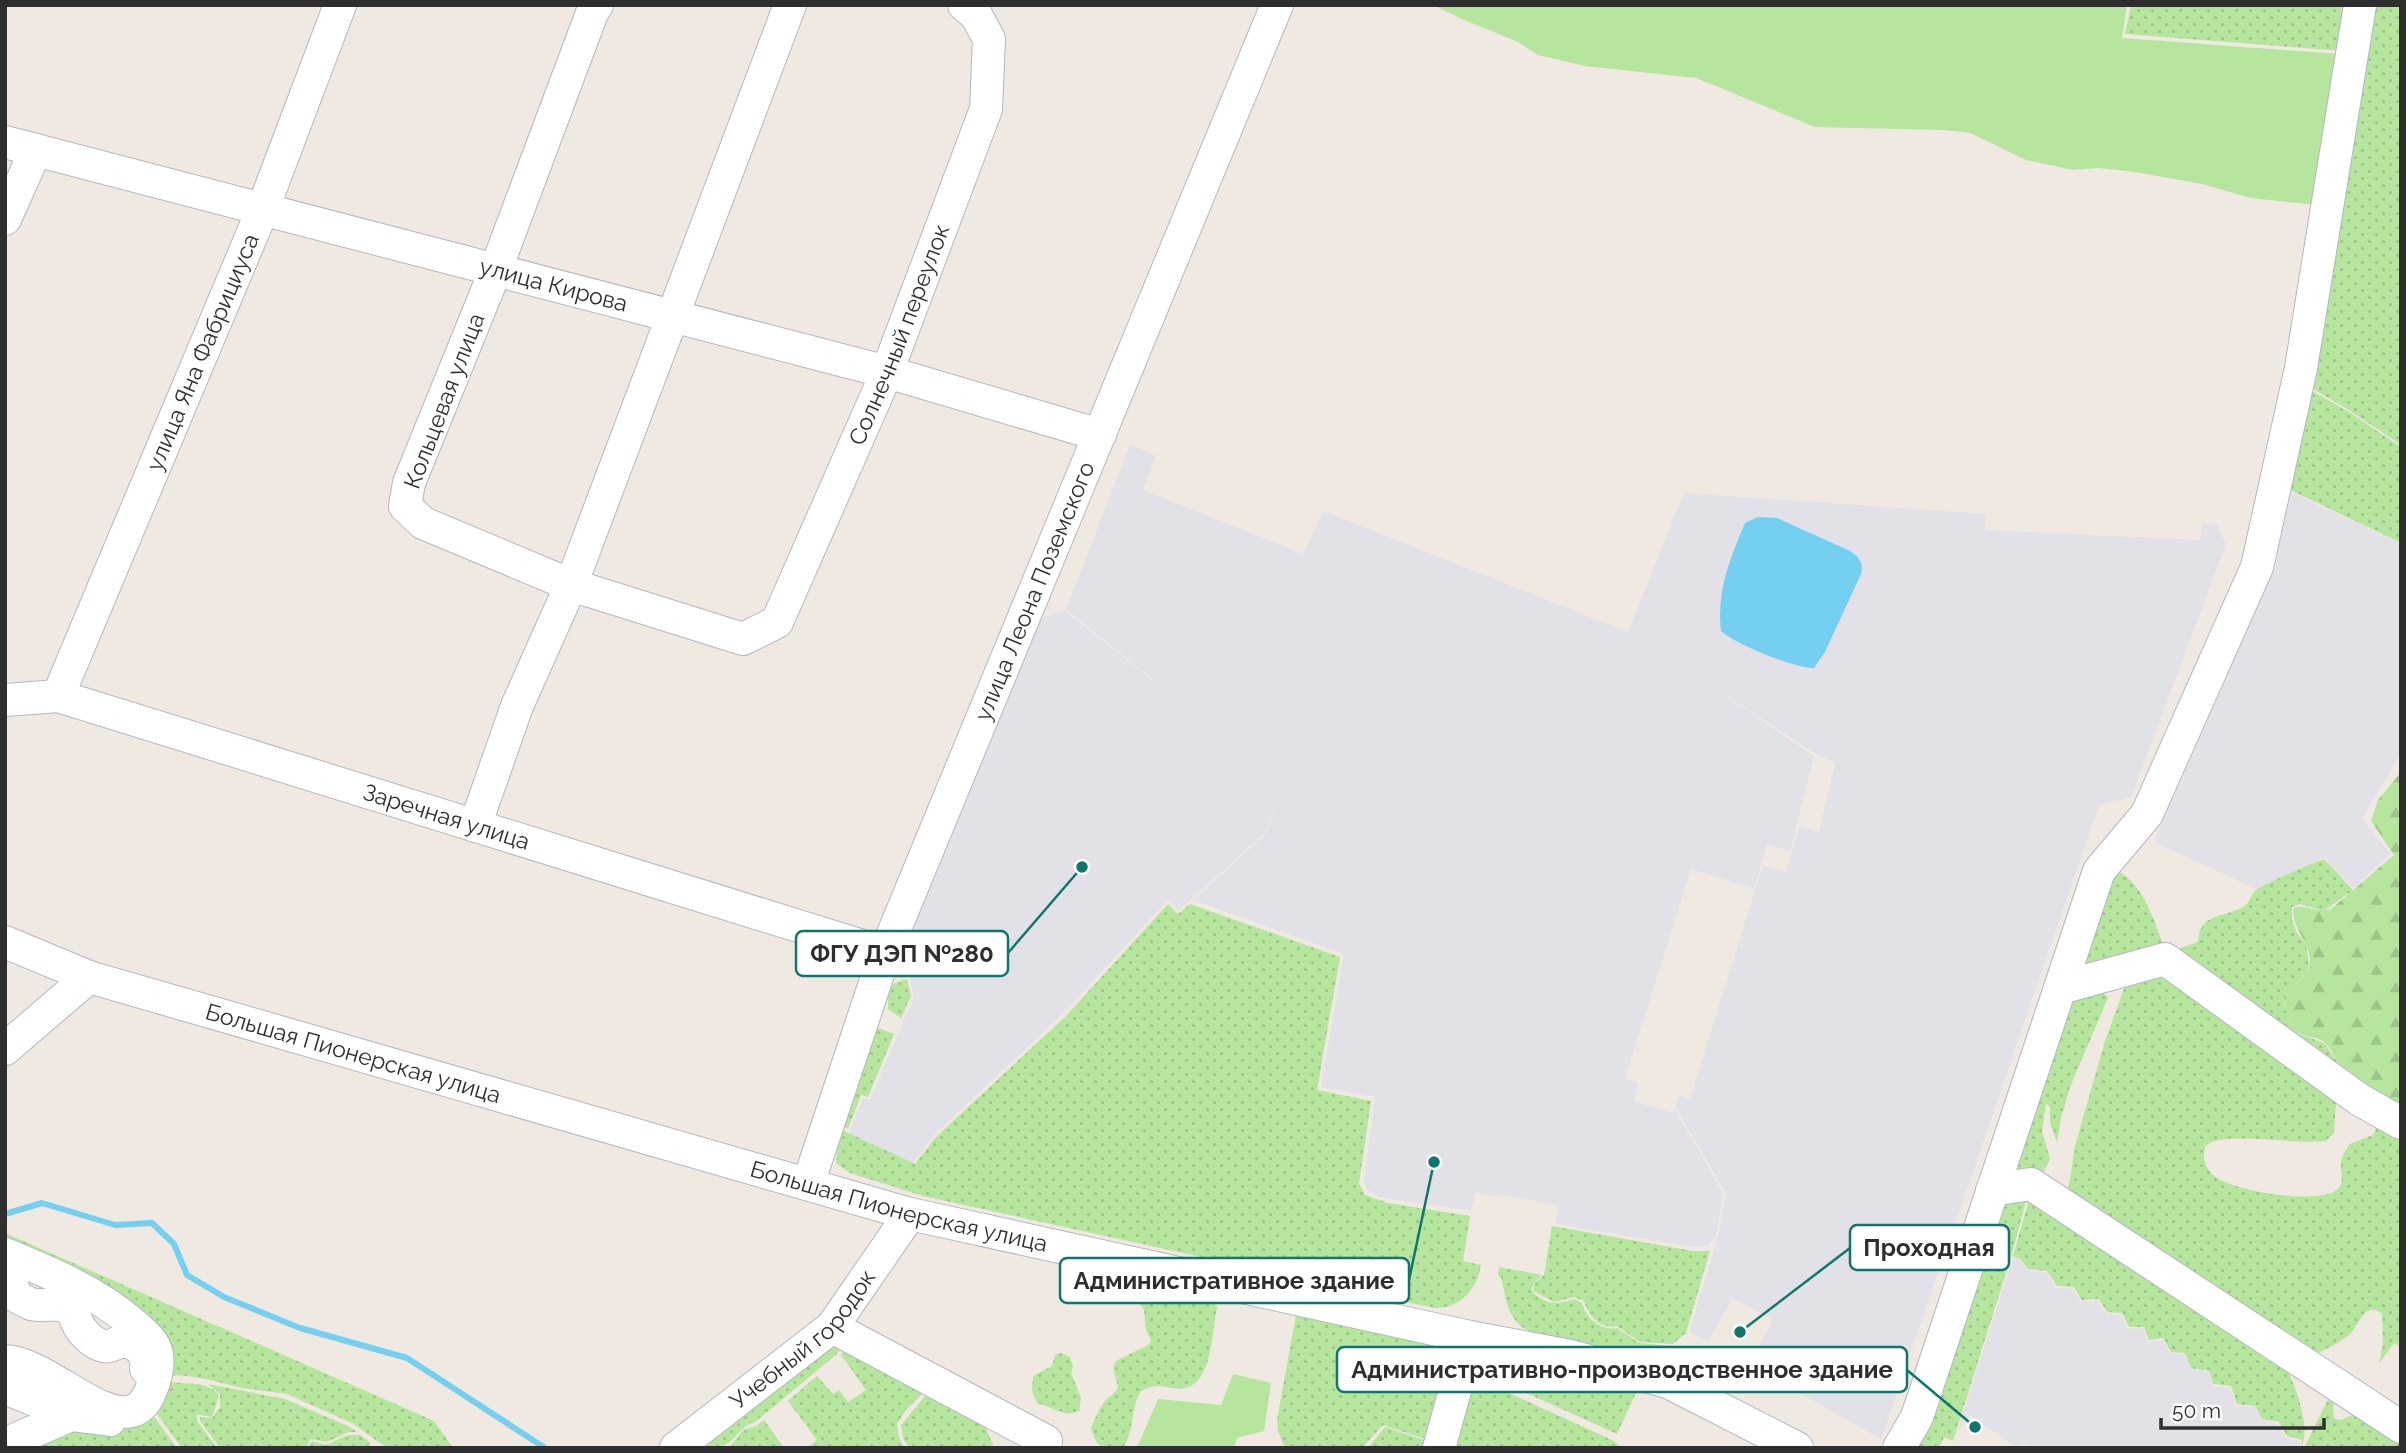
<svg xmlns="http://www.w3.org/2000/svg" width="2406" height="1453" font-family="Raleway,sans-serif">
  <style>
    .industrial { fill: #e3e1e8 }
    .grass { fill: url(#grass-dots) }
    .forest { fill: url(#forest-firs) }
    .garden { fill: #b6e59e }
    .water { fill: #75cff0 }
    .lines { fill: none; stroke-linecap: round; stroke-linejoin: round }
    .stream { stroke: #75cff0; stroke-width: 6 }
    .minor-casing { stroke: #b4b7c1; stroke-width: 34 }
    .minor { stroke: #fff; stroke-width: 32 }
    .labels { text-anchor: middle; stroke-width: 5; stroke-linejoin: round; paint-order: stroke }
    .street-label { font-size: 23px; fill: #2e2e2e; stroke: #fff }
    .leader { fill: none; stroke: #0f766e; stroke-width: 2.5 }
    .callout-dot { fill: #0f766e; stroke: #fff; stroke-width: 2.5 }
    .callout { fill: #fff; stroke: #0f766e; stroke-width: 2.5 }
    .callout-label { font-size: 24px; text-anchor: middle; font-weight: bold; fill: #2e2e2e }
  </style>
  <defs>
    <pattern id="grass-dots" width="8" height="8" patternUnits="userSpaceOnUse" patternTransform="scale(1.75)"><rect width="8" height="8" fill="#b6e59e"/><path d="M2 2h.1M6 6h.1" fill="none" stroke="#9dc588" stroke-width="1.8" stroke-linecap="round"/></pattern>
    <pattern id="forest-firs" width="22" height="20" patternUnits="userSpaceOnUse" patternTransform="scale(1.75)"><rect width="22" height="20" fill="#b6e59e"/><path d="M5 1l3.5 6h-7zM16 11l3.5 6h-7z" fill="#9dc588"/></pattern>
  </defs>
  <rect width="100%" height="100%" fill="#efe9e1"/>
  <path class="industrial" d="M1130 445 1156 456 1143 490 1303 554 1323 511 1628 632 1684 493 1986 514 1985 530 2200 540 2202 524 2217 525 2226 544 2131 797 2099 805 1881 1439 1749 1364 1773 1320 1733 1298 1708 1341 1689 1332 1718 1236 1726 1193 1675 1106 1679 1096 1690 1099 1763 865 1786 872 1800 826 1819 832 1835 763 1816 754 1701 679 1814 756 1790 851 1767 844 1754 889 1691 869 1625 1078 1639 1083 1634 1101 1672 1113 1674 1108 1723 1193 1716 1236 1708 1246 1694 1247 1555 1224 1558 1205 1501 1195V1197L1475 1193 1471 1211 1389 1199 1377 1196 1368 1190 1364 1183 1375 1097 1321 1087 1344 954 1193 900 1264 836 1285 787 1263 835 1178 911 1168 900 1062 1014 933 1136 913 1163 849 1134 863 1098 870 1100 914 997 910 980 921 954 912 932 1041 618 1064 610 1218 733 1066 609Z
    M2288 491 2401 544V753L2362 818 2390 854 2353 888 2324 857 2256 889 2154 842 2276 566Z
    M2013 1258 2019 1260 2028 1271 2047 1273 2056 1288 2073 1289 2081 1302 2098 1301 2106 1314 2121 1315 2128 1329 2143 1328 2148 1342 2163 1340 2170 1353 2185 1355 2190 1369 2208 1372 2213 1386 2230 1388 2236 1406 2254 1407 2261 1420 2278 1424 2285 1438 2301 1442 2299 1448H2030L2024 1443 2018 1448 1970 1415 1956 1435Z"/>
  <path class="grass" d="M2131 5H2349L2342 51 2125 34Z
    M2368 5H2401V445L2349 410 2306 385Z
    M2305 387 2349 412 2401 447V543L2284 487Z
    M2324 859 2353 890 2324 911 2300 904 2292 907V920L2297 933 2306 944 2309 964 2307 972 2288 993 2284 1003 2290 1021 2299 1034 2324 1043 2342 1068 2178 955 2181 948 2198 942C2199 910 2228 919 2246 905 2250 901 2251 895 2255 891 2262 884 2311 864 2324 859Z
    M2116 870C2143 883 2155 921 2164 948L2091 972 2082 964Z
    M1168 904 1178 914 1190 904 1340 957 1317 1090 1371 1101 1359 1183 1365 1195 1388 1203 1470 1216 1463 1261 1481 1265C1477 1290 1459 1309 1434 1308L923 1196 850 1173 836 1163 840 1129 915 1164 936 1137 1066 1016Z
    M2162 970 2316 1075 2336 1103 2334 1133 2326 1141C2297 1145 2226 1131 2206 1145 2202 1156 2204 1166 2213 1175 2229 1191 2320 1206 2338 1189 2345 1181 2340 1172 2341 1163 2341 1156 2347 1149 2350 1144L2373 1135 2376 1130 2369 1122 2401 1126V1347L2394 1343 2379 1364 2383 1343 2382 1314C2366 1299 2359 1325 2350 1334 2340 1342 2327 1349 2316 1354L2067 1198 2075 1146 2105 1041 2128 978Z
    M907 979 911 996 901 1018 888 1009V997L893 984Z
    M2100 988 2108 998 2070 1087 2061 1118 2057 1143 2050 1122V1107L2046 1104 2042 1131 2050 1159 2040 1179 2005 1177 2026 1132 2055 1054 2056 1035 2068 998Z
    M878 1028 894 1034 868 1097 861 1095 848 1129 841 1126 873 1030Z
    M2029 1190 2011 1257 1953 1441 1944 1437 1939 1448H1912L1999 1200Z
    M2030 1196 2078 1234 2095 1241 2135 1271 2249 1346 2263 1357 2288 1367V1372C2297 1390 2311 1428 2301 1448L2302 1440 2287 1436 2279 1422 2262 1419 2255 1406 2237 1404 2231 1386 2213 1384 2209 1371 2191 1368 2185 1353 2171 1352 2163 1338 2149 1340 2144 1327H2129L2122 1313 2107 1312 2099 1299 2082 1300 2074 1287 2057 1286 2047 1271 2028 1269 2020 1259 2013 1256Z
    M1552 1226 1693 1251H1710L1686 1333 1673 1344 1640 1342 1617 1326C1600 1330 1588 1315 1584 1301L1574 1297 1554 1302 1533 1291 1535 1283 1544 1275Z
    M5 1233 434 1421 453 1448H387L352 1423 287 1394 242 1388 206 1379 180 1375 167 1377 159 1358 5 1252Z
    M1499 1267 1542 1275 1535 1282 1531 1290C1544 1305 1557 1305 1574 1299L1582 1303C1586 1318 1600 1331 1617 1328L1639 1343 1672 1346 1663 1351 1639 1356 1533 1333C1507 1322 1507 1302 1501 1277L1498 1275Z
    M1105 1275 1201 1294C1209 1297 1215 1299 1217 1308 1212 1329 1213 1383 1185 1388 1165 1391 1162 1380 1141 1391 1130 1409 1135 1430 1123 1448 1103 1448 1097 1450 1091 1428 1095 1419 1099 1408 1106 1400 1111 1395 1115 1394 1118 1387L1113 1368 1116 1361 1148 1345 1151 1341 1146 1330 1144 1310 1138 1301 1112 1297 1101 1292Z
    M1297 1310 1420 1336 1440 1348 1448 1361 1431 1441 1383 1425 1362 1448H1285L1278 1431 1277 1420Z
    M833 1336 844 1345 837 1354 755 1422C737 1428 738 1439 723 1446 714 1451 698 1448 687 1448Z
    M1471 1343 1642 1380 1617 1434 1464 1365Z
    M845 1349 926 1390 906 1410 897 1424 899 1437 904 1448H807L817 1440 788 1401 817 1376 833 1394 839 1390 848 1402 866 1390 841 1355Z
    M1061 1353 1070 1357 1073 1367 1071 1373 1081 1398 1079 1411 1067 1414 1037 1403 1032 1392 1033 1376 1052 1366 1055 1355Z
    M1463 1372 1614 1441 1621 1448H1443Z
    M168 1381C186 1386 205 1379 219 1395L213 1415 211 1417 197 1414V1421L217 1448H182L154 1410Z
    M208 1384 285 1399 350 1427 357 1432H349L326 1442 311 1439 306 1448H220L200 1421V1417L212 1418 220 1407V1394Z
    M2331 1393 2335 1397 2333 1409 2334 1418C2343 1423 2348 1415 2357 1414L2401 1438V1448H2304Z
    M927 1394 985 1425 994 1448H947L943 1446 939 1448H909L903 1438 901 1425Z
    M146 1406 177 1448H5Z
    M764 1420 784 1448 731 1446 743 1430 756 1426Z
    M1385 1427 1427 1441V1448H1368Z
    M348 1435H360L371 1443 368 1448H308L312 1441 326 1445Z"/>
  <path class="forest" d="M2401 772V1119C2382 1102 2360 1087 2343 1069 2336 1061 2332 1049 2324 1042 2317 1036 2306 1038 2299 1033 2292 1028 2286 1012 2285 1004 2285 987 2308 980 2310 963 2311 941 2293 933 2293 908 2306 903 2317 914 2331 909L2394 855 2371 821 2378 800Z"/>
  <path class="garden" d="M1433 5H2127L2122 38 2340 54 2316 205 2251 198 2202 184 2135 172 2098 168 2073 170 2026 160 1970 133 1945 130 1815 127 1696 78 1585 66 1538 55 1518 42 1462 19Z
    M1233 1374 1271 1383 1264 1431 1237 1438 1234 1448H1137L1158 1399 1221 1405Z"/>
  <path class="water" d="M1758 517 1777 518 1850 551C1859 557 1864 563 1861 574L1825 652 1814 668C1798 670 1733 643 1721 631 1716 593 1730 558 1745 523Z"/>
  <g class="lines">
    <path class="stream" d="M5 1214 42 1203 115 1225 152 1223 174 1244 187 1275 224 1297 300 1328 407 1358 545 1448"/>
    <g class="minor-casing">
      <g id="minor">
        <path id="s1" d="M597 5 592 13 496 269 409 483 405 506 423 523 571 585 743 639 777 622 887 372 986 109 989 39 976 15 964 5"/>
        <path id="s2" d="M5 142 887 372 1100 435"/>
        <path d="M5 219 36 150"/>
        <path id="s3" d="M58 696 262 211 340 5"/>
        <path id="s4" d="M5 700 58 696 885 953"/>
        <path d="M475 826 517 706 571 585 790 5"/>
        <path id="s5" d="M5 942 89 977 910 1214 1470 1337 1570 1356 1668 1382 1797 1448"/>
        <path d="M2060 988 2165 959 2360 1100 2401 1123"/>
        <path d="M5 1049 89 977"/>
        <path id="s6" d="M808 1184 885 953 1277 5"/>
        <path d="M1992 1190 2031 1184 2401 1427"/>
        <path d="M5 1254C50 1273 95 1291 132 1323 139 1329 149 1337 154 1346 160 1357 157 1371 154 1382 150 1394 145 1407 132 1411 98 1421 46 1363 5 1361"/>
        <path d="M5 1276 10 1279 16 1296C20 1299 26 1302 31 1304 44 1308 61 1299 72 1312 75 1315 75 1319 77 1322 81 1331 90 1341 100 1345 109 1349 112 1344 120 1342 137 1340 148 1354 146 1369"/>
        <path d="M832 1327 1046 1441 1042 1448"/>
        <path d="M5 1388 71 1415"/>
        <path d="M5 1444 71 1415 110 1420"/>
        <path id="s7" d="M676 1448 832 1327 910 1214"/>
        <path d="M1439 1448 1470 1337"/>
        <path d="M1899 1448 1917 1417 2099 871 2147 814 2257 567 2301 368 2360 5"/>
      </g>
    </g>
    <use href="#minor" class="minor"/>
  </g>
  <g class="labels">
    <g class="street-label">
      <text dy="8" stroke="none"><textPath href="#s2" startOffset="567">улица Кирова</textPath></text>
      <text dy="8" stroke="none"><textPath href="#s1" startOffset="1253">Солнечный переулок</textPath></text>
      <text dy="8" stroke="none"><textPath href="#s3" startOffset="373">улица Яна Фабрициуса</textPath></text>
      <text transform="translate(444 401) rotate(-69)" y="8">Кольцевая улица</text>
      <text dy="8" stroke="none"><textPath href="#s6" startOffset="635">улица Леона Поземского</textPath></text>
      <text dy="8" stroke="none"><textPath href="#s4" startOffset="460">Заречная улица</textPath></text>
      <text dy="8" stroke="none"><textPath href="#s5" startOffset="366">Большая Пионерская улица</textPath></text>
      <text dy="8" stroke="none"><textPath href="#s5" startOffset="933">Большая Пионерская улица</textPath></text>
      <text dy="8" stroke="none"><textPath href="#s7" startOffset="168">Учебный городок</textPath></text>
    </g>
  </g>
  <path class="leader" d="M1082 867L1008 953M1740 1332L1850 1248M1434 1162L1409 1280M1975 1427L1907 1370"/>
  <g class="callout-dot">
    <circle cx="1082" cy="867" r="7"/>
    <circle cx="1740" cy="1332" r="7"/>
    <circle cx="1434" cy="1162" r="7"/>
    <circle cx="1975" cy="1427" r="7"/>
  </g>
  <g class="callout">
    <rect x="796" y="931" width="212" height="45" rx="7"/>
    <rect x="1850" y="1225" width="159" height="45" rx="7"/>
    <rect x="1060" y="1258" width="349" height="45" rx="7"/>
    <rect x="1337" y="1347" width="570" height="45" rx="7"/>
  </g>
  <g class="callout-label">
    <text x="902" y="962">ФГУ ДЭП №280</text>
    <text x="1929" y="1256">Проходная</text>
    <text x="1234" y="1289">Административное здание</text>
    <text x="1622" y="1378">Административно-производственное здание</text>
  </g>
  <rect width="2406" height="1453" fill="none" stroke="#2e2e2e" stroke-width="14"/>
  <path d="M2161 1418v10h163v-10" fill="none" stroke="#2e2e2e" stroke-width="3.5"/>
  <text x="2172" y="1418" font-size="21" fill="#2e2e2e" stroke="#ffffff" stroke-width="5" paint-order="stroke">50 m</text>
</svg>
